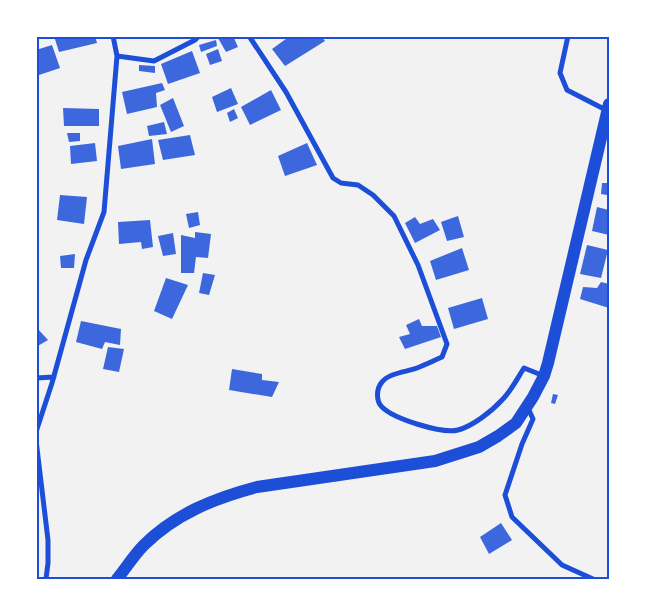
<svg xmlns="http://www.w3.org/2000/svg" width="645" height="615" font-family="Barlow,sans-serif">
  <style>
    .building { fill: #3d67dc }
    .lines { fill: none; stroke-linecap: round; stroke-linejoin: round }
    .minor { stroke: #1d4ed8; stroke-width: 5 }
    .primary { stroke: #1d4ed8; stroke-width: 12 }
    .neatline { fill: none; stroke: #1d4ed8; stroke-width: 2 }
  </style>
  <rect width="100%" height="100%" fill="#f2f2f2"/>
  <path class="building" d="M54 36H95L97 43 59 52Z
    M223 36H233L238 47 226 52 218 38Z
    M290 36H321L325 41 285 66 272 49Z
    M216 40 217 46 201 52 199 45Z
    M52 45 60 68 36 76V50Z
    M218 49 222 61 210 65 206 54Z
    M192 51 200 73 168 84 161 64Z
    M139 65 155 66V73L139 71Z
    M162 83 165 90 156 93 157 107 127 114 122 92Z
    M231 88 238 104 217 112 212 97Z
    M271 90 281 110 250 125 241 107Z
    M173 98 184 126 171 132 160 105Z
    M63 108 99 109V126H64Z
    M234 109 238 118 230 122 227 113Z
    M164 122 167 134 149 136 147 126Z
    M67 133H80V141L69 142Z
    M190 135 195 155 163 160 158 140Z
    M152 139 155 164 121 169 118 146Z
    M95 143 97 161 71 164 70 146Z
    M307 143 317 165 285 176 278 156Z
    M602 183H608L607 195 601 194Z
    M60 195 87 197 84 224 57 220Z
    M597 207 609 210V235L592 231Z
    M198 212 200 225 189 228 186 214Z
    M458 216 464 237 447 241 441 222Z
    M415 217 420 224 433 219 440 230 415 243 405 223Z
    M150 220 153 247 142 249 141 242 119 244 118 222Z
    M195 232 211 234 208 258 196 257 194 273H181V235L195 238Z
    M173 233 176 254 163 256 158 236Z
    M587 245 608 250 601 278 580 274Z
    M462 248 469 270 436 280 430 261Z
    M75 254 74 268H61L60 256Z
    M203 273 215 275 209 295 199 293Z
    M166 278 188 285 172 319 154 311Z
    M601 282 609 284V308L580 299 583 287 597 288Z
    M482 298 488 319 454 329 448 308Z
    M419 319 422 326H437L441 337 405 349 399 337 410 334 406 325Z
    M81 321 121 329 120 345 105 342 102 349 76 342Z
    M36 327 48 340 36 347Z
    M108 347 124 349 119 372 103 369Z
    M232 369 262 374V380L279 382 272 397 229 390Z
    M553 394 558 395 555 404 551 403Z
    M501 523 512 540 489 554 480 537Z"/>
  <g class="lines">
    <path class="minor" d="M249 36 286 92 333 178 341 183 358 185 373 195 394 216 418 265 447 344 442 357C433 361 425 365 417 368 406 372 389 373 382 382 376 389 376 401 382 407 394 419 442 434 458 430 473 426 492 411 502 400 511 391 517 379 524 368L544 376
      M568 36 560 73 567 90 606 110
      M117 56 154 61 195 40 199 36
      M36 378 54 377
      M528 408 533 419 522 444 505 495 512 517 562 565 593 579
      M36 432 52 383 86 260 104 212 117 56 113 36
      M36 440 48 540V563L46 579"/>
    <path class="primary" d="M117 579C126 568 134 555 144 545 175 514 215 498 257 487L435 461 479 447 498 436 516 423 533 397 544 376 548 363 609 104"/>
  </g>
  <rect width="645" height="615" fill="none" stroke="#ffffff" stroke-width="75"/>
  <rect x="38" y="38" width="570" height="540" class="neatline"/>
</svg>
